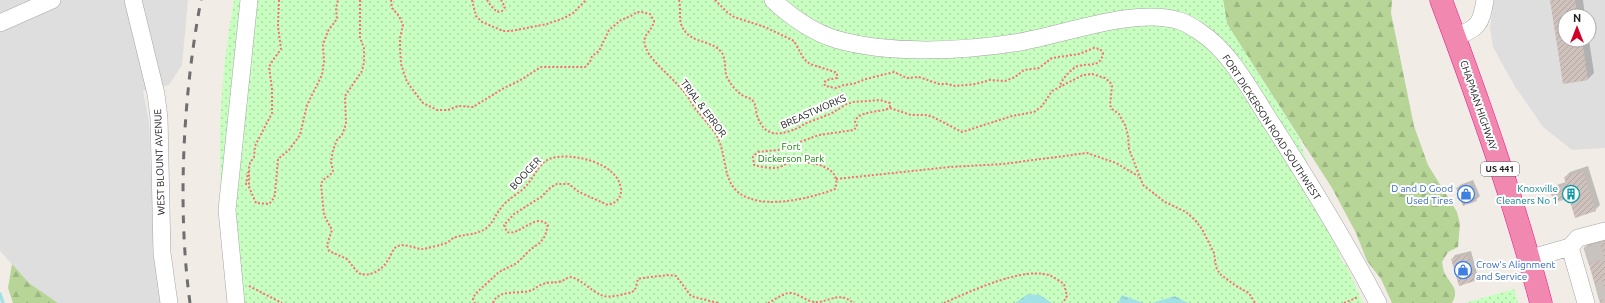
<svg xmlns="http://www.w3.org/2000/svg" width="1605" height="303" font-family="Ubuntu,sans-serif">
  <style>
    .residential { fill: #dfdede; fill-rule: evenodd }
    .forest { fill: url(#forest-firs) }
    .park { fill: url(#park-dots) }
    .water { fill: url(#water-ripples) }
    .shadow { fill: #0003 }
    .lines { fill: none; stroke-linecap: round; stroke-linejoin: round }
    .stream { stroke: #a3e2e4; stroke-width: 3.5 }
    .building { fill: url(#building-hatch) }
    .minor-tunnel { stroke: #c8c3bf; stroke-width: 17; stroke-dasharray: 17 8; stroke-linecap: butt }
    .minor-casing { stroke: #a5a5a5; stroke-width: 18 }
    .highway-casing { stroke: #ed178a; stroke-width: 23 }
    .path { stroke: #ff6b79; stroke-width: 2; stroke-dasharray: 2 2; stroke-linecap: butt }
    .minor { stroke: #fff; stroke-width: 17 }
    .highway { stroke: #f088b0; stroke-width: 22 }
    .rail { stroke: #6f6f6f; stroke-width: 3; stroke-dasharray: 8 8; stroke-linecap: butt }
    .labels { text-anchor: middle; stroke-width: 4; stroke-linejoin: round; paint-order: stroke }
    .shield { fill: #fff; stroke: #646464; stroke-width: 1 }
    .shield-label { font-size: 9px; font-weight: bold; fill: #212121 }
    .street-label { font-size: 10px; fill: #212121; stroke: #fff }
    .park-label { font-size: 10px; fill: #108801; stroke: #fff }
    .shop-label { font-size: 10px; fill: #366cbe; stroke: #fff; text-anchor: end }
    .culture-label { font-size: 10px; fill: #0d838f; stroke: #fff; text-anchor: end }
  </style>
  <defs>
    <pattern id="forest-firs" width="22" height="20" patternUnits="userSpaceOnUse"><rect width="22" height="20" fill="#b6d597"/><path d="M5 1l3.5 6h-7zM16 11l3.5 6h-7z" fill="#9cb782"/></pattern>
    <pattern id="park-dots" width="8" height="8" patternUnits="userSpaceOnUse"><rect width="8" height="8" fill="#c8ffc1"/><path d="M2 2h.1M6 6h.1" fill="none" stroke="#acdaa6" stroke-width="1.8" stroke-linecap="round"/></pattern>
    <pattern id="water-ripples" width="26" height="14" patternUnits="userSpaceOnUse"><rect width="26" height="14" fill="#a3e2e4"/><path d="M2 4q2-2 4 0t4 0M15 11q2-2 4 0t4 0" fill="none" stroke="#8cc2c3"/></pattern>
    <pattern id="building-hatch" width="6" height="6" patternUnits="userSpaceOnUse"><rect width="6" height="6" fill="#cfc1bc"/><path d="M-1 1l2-2M0 6l6-6M5 7l2-2" fill="none" stroke="#b1a6a1"/></pattern>
  </defs>
  <rect width="100%" height="100%" fill="#f2ece7"/>
  <path class="residential" d="M0 0H188L182 65 169 85 143 91 149 122 152 201 161 303H58L29 283 0 251Z
    M1494 0H1605V148L1572 150 1543 127 1514 85 1493 47 1490 28ZM1565 16H1589V40H1565Z"/>
  <path class="forest" d="M1223 0H1392L1391 13 1414 126 1428 165 1457 212 1460 224 1458 247 1448 252 1442 262C1443 266 1443 271 1445 274 1451 285 1460 289 1452 303H1392L1381 279 1367 261 1356 233 1332 188 1227 24Z
    M12 264 29 283 58 303H13L8 288Z"/>
  <path class="park" d="M234 0H1223L1227 24 1298 136 1343 264H1346L1363 303H229C225 256 221 210 220 163 219 109 224 54 234 0Z
    M1514 289 1518 303H1465Z"/>
  <path class="water" d="M1028 294 1040 295 1052 303H1015Z
    M1122 295 1144 303H1118Z
    M1175 296 1188 303H1152Z"/>
  <path class="shadow" d="M1551 0H1583L1585 16H1565V40H1589L1594 73 1587 80 1564 83Z
    M1588 166 1600 205 1595 210 1570 197 1551 190 1557 185 1566 182 1565 177 1570 172Z
    M1473 180 1480 196 1476 200 1457 188 1460 185Z
    M1605 237V303H1601L1585 247 1592 240Z
    M1471 251 1478 277 1475 280 1452 259 1455 255Z"/>
  <g class="lines">
    <path class="stream" d="M0 294 3 303"/>
  </g>
  <path class="building" d="M1550 0H1575L1578 16H1565V40H1582L1588 80 1563 84Z
    M1583 171 1596 211 1575 218 1569 198 1554 203 1550 190 1566 185 1564 177Z
    M1470 183 1477 201 1463 206 1456 188Z
    M1605 241V303H1600L1584 247Z
    M1467 254 1475 281 1459 286 1451 259Z"/>
  <g class="lines">
    <path class="minor-tunnel" d="M1586 256 1605 250
      M1597 292 1605 290"/>
    <g class="minor-casing">
      <path id="minor" d="M133 0 156 94 159 118 162 253 169 303
        M773 0C790 16 813 32 835 39 890 55 964 51 1020 42 1067 34 1134 7 1180 21 1187 23 1194 28 1200 32 1229 51 1247 85 1265 113 1305 175 1344 238 1378 303
        M0 23 52 0
        M1455 37C1478 28 1481 25 1485 0
        M1570 247 1578 238 1605 231
        M1528 259 1570 247 1586 303
        M236 303 227 210 249 0"/>
    </g>
    <g class="highway-casing">
      <path id="highway" d="M1441 0C1478 99 1514 200 1541 303"/>
    </g>
    <path class="path" d="M279 0 278 26 281 49 273 60 269 67 272 89V113L255 146 254 157 250 163 249 168V187L256 203 269 204 274 198 275 194 278 159 289 150 300 135 307 105 322 75 324 61 323 45 325 39 328 31 337 19 336 8 338 0
      M360 0V38L364 48V62L362 71 345 96 346 124 342 135 337 140 333 150 331 162 333 171 330 175 323 180 321 184 324 215 332 230 327 245 329 251 347 259 358 273C370 278 382 270 388 260 391 256 392 250 396 247 405 242 414 249 423 249 424 249 445 244 446 243 450 241 452 238 456 237 466 234 476 235 485 229 492 225 496 214 501 208 507 199 519 194 526 186 534 178 538 164 549 159 570 151 621 163 621 191 621 199 615 203 608 205L579 192 569 184H557L551 187 541 197 514 214 504 225 507 232C521 236 535 212 548 225L545 236 540 243 531 249 517 263 499 272 475 294 473 299 475 303
      M391 0 392 8 399 16 403 25 400 38V48L401 64 407 82 423 103 437 110H448L458 106 473 107 504 88 519 81 541 67H585L590 62 592 56 599 51 609 30 621 20 631 16 637 12H641L650 14 654 21C652 34 637 34 649 54 659 68 673 78 684 92 689 98 693 106 698 112 704 119 710 126 715 133 726 150 723 172 732 185 750 214 809 199 835 189 844 165 806 160 790 163 785 164 781 167 776 168 769 168 761 167 754 165L753 157 758 152 778 150 819 135 854 130 857 126 855 122C858 110 880 113 890 108L911 115H926L933 117 962 132 1012 116 1034 112 1042 106 1052 91 1083 75 1092 74 1105 78 1110 82 1112 86 1110 105 1112 109 1119 114 1125 125 1128 135 1129 149 1143 185 1165 202 1186 212 1195 220 1202 229 1214 253 1216 267 1220 274 1236 286 1249 293 1255 303
      M472 0 476 16 482 22 503 31H511L547 24 564 18 573 13 586 0
      M487 0 491 6 497 12 502 11 505 7 501 0
      M679 0C681 8 679 17 681 24 688 45 711 38 722 53 727 61 723 71 728 79 731 85 737 92 742 95 746 98 750 97 753 101 757 106 755 112 758 118 764 134 775 136 790 131 795 129 800 128 804 124L830 114 847 104 853 102 880 100 890 103V108
      M715 0 727 12 734 17 765 27 794 41 804 59 810 64 835 72 837 73V78L827 80 824 82 825 86 836 88 844 85 853 84 866 79 894 72 907 78 919 77 939 84H948L955 86 976 84 990 80 1005 81 1015 77 1024 70 1039 68 1052 58 1079 54 1094 48 1100 49 1103 53C1101 68 1089 63 1078 66 1072 68 1061 80 1060 86
      M836 179 950 167 1003 164 1087 153 1116 163 1138 176
      M246 185 248 172
      M249 286 282 303
      M493 303C498 289 518 294 529 291 535 290 538 285 543 284 555 280 555 286 569 277 579 277 591 291 601 295 609 299 624 294 632 292L635 290 638 279 642 278 669 275 676 276 691 296 718 303
      M768 303C774 300 781 295 788 293 797 292 806 301 814 302 829 303 839 290 853 303
      M944 303C969 292 1025 265 1051 276 1055 278 1060 281 1064 284L1067 296 1063 303
      M1344 303 1358 297"/>
    <use href="#minor" class="minor"/>
    <use href="#highway" class="highway"/>
    <path class="rail" d="M190 303C177 207 183 95 201 0"/>
  </g>
  <defs>
    <g id="shop-ring" transform="scale(0.9)"><circle r="9.5" fill="#fff" stroke="#3f7fe0" stroke-width="1.5"/><path d="M-5-2.5h2.3a2.7 3.5 0 0 1 5.4 0H5L5.5 6h-11ZM-1.5-2.5h3a1.5 2.3 0 0 0-3 0Z" fill="#3f7fe0"/></g>
    <g id="building-ring" transform="scale(0.9)"><circle r="9.5" fill="#fff" stroke="#0f9aa8" stroke-width="1.5"/><path d="M-4-6H4V6H1V3H-1V6H-4ZM-2.5-4.3h1.7v1.8h-1.7ZM.8-4.3h1.7v1.8H.8ZM-2.5-1h1.7V.8h-1.7ZM.8-1h1.7V.8H.8Z" fill="#0f9aa8"/></g>
  </defs>
  <g fill-rule="evenodd">
    <use href="#shop-ring" x="1466" y="194"/>
    <use href="#building-ring" x="1571" y="194"/>
    <use href="#shop-ring" x="1463" y="270"/>
  </g>
  <g class="labels">
    <rect class="shield" x="1481" y="162" width="38" height="14" rx="3"/>
    <g class="shield-label">
      <text x="1500" y="172">US 441</text>
    </g>
    <g class="street-label">
      <text transform="translate(1479 105) rotate(71)" y="4">CHAPMAN HIGHWAY</text>
      <text transform="translate(704 108) rotate(53)" y="4">TRIAL &amp; ERROR</text>
      <text transform="translate(813 111) rotate(-24)" y="4">BREASTWORKS</text>
      <text transform="translate(1272 127) rotate(57)" y="4">FORT DICKERSON ROAD SOUTHWEST</text>
      <text transform="translate(159 162) rotate(-92)" y="4">WEST BLOUNT AVENUE</text>
      <text transform="translate(525 173) rotate(-47)" y="4">BOOGER</text>
    </g>
    <g class="park-label">
      <text x="791" y="150">Fort<tspan x="791" dy="12">Dickerson Park</tspan></text>
    </g>
    <g class="shop-label">
      <text x="1453" y="192">D and D Good<tspan x="1453" dy="12">Used Tires</tspan></text>
      <text x="1476" y="268" text-anchor="start">Crow's Alignment<tspan x="1476" dy="12">and Service</tspan></text>
    </g>
    <g class="culture-label">
      <text x="1558" y="192">Knoxville<tspan x="1558" dy="12">Cleaners No 1</tspan></text>
    </g>
  </g>
  <g transform="translate(1577 28)"><circle r="19" fill="#ffffff" stroke="#a6a6a6"/>
  <path d="M0-3L7 15L0 10L-7 15Z" fill="#d20029"/>
  <text y="-6" font-size="11" font-weight="bold" text-anchor="middle" fill="#212121">N</text>
  </g>
</svg>
